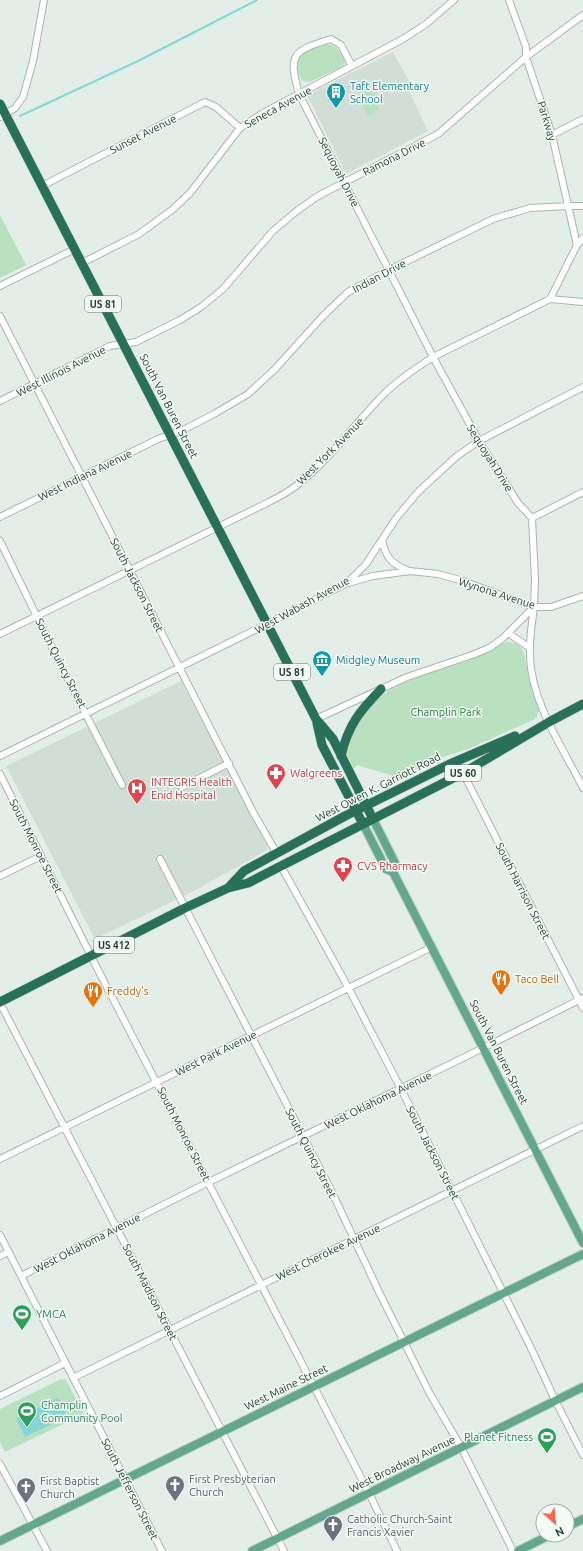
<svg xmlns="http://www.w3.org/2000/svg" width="583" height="1551" font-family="Ubuntu,sans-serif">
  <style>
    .built { fill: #d1ded6 }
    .green { fill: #bae1bf }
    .water { fill: #86d6d8 }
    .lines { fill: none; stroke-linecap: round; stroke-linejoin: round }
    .stream { stroke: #86d6d8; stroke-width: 2 }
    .minor-casing { stroke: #a5b7ae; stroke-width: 8 }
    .major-casing { stroke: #c1cac6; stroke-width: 10 }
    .highway-casing { stroke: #c1cac6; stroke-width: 10 }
    .minor { stroke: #fff; stroke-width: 6 }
    .major { stroke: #63a88d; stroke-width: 8 }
    .highway { stroke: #297059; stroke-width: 9 }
    .labels { text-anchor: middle; stroke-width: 3; stroke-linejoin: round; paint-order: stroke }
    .shield { fill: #f4faf6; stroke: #60786e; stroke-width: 1 }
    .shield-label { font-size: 10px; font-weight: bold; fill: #214134 }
    .culture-label { font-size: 11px; fill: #0d838f; stroke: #f4faf6; text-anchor: start }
    .street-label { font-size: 11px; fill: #214134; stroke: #f4faf6 }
    .park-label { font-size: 11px; fill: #277c3d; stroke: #f4faf6 }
    .health-label { font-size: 11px; fill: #be3a42; stroke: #f4faf6; text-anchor: start }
    .food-label { font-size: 11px; fill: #c56008; stroke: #f4faf6; text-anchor: start }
    .leisure-label { font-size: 11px; fill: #27864d; stroke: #f4faf6; text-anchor: start }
    .worship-label { font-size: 11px; fill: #5b616d; stroke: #f4faf6; text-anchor: start }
  </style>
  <rect width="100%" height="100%" fill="#e3eee8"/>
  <path class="built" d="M393 52 413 88 409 91 428 131 346 174 307 95Z
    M181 681 267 845V850L192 892 95 939 6 766Z"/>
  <path class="green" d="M323 44C335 45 344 50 345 63L343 66 310 82 302 81C290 57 303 53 323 44Z
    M371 90 380 109 368 116 358 96Z
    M0 215 26 265 0 278Z
    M508 642 515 643 520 646 524 653 529 679 539 708V712L537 713V717L534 718 535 719 468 749 434 760 400 778 357 765 354 769 345 751C349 742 351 731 357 723 384 679 431 675 475 658 487 653 496 645 508 642Z
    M61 1379 66 1380 84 1414 5 1452 0 1442V1409Z"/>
  <path class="water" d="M58 1398 67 1417 25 1437 16 1418Z"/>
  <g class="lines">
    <path class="stream" d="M20 116 138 61 257 0"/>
    <g class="minor-casing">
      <path id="minor" d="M509 0 526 47V57L552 135 577 245
        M0 117 15 108 23 97 33 61 44 0
        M552 135 583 119
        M42 186 205 102 216 107 240 128
        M82 263 139 234 172 210 190 193 240 128 263 113 403 39 426 24 454 0
        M0 286 75 249
        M550 299 583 302
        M0 316 253 812 276 852
        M0 401 110 346 136 342 180 320 201 307 223 289 273 231 298 210 318 196 438 134 526 57 583 15
        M0 517 158 439 181 431 214 414 248 394 275 369 323 316 348 292 389 270 493 219 530 208 569 206H583
        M532 518 583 492
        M382 540C386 557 390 563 407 570
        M0 541 61 666 122 785
        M348 583 373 576 410 571 438 574 460 580 534 607H551L583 596
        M534 607C532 623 529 640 530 656 531 702 563 748 583 788
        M508 633 530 648
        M0 634 267 503C277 498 287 493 296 486 330 460 354 424 384 394 398 380 416 368 433 357L550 299 577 245 583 238
        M316 719 407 677 472 655 489 648 503 638 534 607 535 580 532 518 518 503 479 441 433 357 299 94C288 54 292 51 331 39L341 45 352 66
        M0 756 267 624 347 583 366 564 397 517 419 491 457 456 479 441 583 387
        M463 773 583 1008
        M0 774 96 966 369 1493 397 1551
        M182 787 229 763
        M160 859 330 1188 379 1292 430 1394 461 1447 513 1551
        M281 866 348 987 401 1089 530 1346 555 1400 583 1455
        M0 876 41 856
        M0 1003 284 1551
        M0 1159 432 947
        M0 1235 162 1551
        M0 1256 8 1252
        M21 1276 209 1182 471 1054 583 998
        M73 1378 583 1126
        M0 1396 65 1363
        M0 1464 47 1551"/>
    </g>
    <g class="major-casing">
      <path id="major" d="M373 819 395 863 393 872 583 1243
        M363 824 386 869 393 872
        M567 1527 583 1519
        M0 1541 583 1254
        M252 1551 583 1387
        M518 1551 550 1535"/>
    </g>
    <g class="highway-casing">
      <path id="highway" d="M0 104 316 719 333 739 373 819
        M317 723 322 745 363 824
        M341 756C348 725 360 711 381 689
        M229 887 244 871 345 816 450 764 515 736
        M0 1002 185 908 228 888 248 883 281 866 463 773 549 722 583 704"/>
    </g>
    <use href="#minor" class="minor"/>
    <use href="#major" class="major"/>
    <use href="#highway" class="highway"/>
  </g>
  <defs>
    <g id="building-pin" transform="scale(1)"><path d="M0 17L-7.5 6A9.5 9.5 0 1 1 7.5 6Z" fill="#0f9aa8" stroke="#f4faf6"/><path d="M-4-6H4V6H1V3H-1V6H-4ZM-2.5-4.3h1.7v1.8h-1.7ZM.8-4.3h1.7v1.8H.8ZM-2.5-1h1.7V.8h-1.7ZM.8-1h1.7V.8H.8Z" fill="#fff"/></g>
    <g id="museum-pin" transform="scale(1)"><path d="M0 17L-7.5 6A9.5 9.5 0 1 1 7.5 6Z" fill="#0f9aa8" stroke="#f4faf6"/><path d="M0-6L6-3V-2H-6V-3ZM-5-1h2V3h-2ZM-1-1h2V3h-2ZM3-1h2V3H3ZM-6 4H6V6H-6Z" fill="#fff"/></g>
    <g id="pharmacy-pin" transform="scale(1)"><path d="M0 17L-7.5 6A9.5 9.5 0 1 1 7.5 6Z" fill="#e0444e" stroke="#f4faf6"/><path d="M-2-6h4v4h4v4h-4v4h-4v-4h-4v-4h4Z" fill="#fff"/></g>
    <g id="hospital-pin" transform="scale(1)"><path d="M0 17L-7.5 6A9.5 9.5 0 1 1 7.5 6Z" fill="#e0444e" stroke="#f4faf6"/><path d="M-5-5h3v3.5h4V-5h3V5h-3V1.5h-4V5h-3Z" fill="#fff"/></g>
    <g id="restaurant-pin" transform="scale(1)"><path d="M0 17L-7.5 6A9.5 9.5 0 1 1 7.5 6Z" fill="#e8710a" stroke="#f4faf6"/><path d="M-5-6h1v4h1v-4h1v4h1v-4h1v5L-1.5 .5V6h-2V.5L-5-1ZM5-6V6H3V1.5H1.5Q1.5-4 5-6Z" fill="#fff"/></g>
    <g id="stadium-pin" transform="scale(1)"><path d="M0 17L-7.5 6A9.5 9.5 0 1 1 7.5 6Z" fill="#2e9e5b" stroke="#f4faf6"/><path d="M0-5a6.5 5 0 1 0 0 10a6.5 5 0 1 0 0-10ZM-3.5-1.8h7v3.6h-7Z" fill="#fff"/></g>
    <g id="church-pin" transform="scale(1)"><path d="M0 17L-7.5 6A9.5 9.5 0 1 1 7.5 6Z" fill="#6b7280" stroke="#f4faf6"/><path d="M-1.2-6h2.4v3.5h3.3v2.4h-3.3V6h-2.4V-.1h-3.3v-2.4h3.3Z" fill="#fff"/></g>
  </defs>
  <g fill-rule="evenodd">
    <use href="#building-pin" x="336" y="92"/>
    <use href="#museum-pin" x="322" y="660"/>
    <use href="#pharmacy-pin" x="276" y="773"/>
    <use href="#hospital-pin" x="137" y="788"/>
    <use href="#pharmacy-pin" x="343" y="866"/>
    <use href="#restaurant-pin" x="501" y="979"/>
    <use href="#restaurant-pin" x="93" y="991"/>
    <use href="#stadium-pin" x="22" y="1314"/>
    <use href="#stadium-pin" x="27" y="1411"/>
    <use href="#stadium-pin" x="547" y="1437"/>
    <use href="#church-pin" x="175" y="1485"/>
    <use href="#church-pin" x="26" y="1487"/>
    <use href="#church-pin" x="333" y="1525"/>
  </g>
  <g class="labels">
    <g class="shield">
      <rect x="85" y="296" width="36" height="16" rx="3"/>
      <rect x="274" y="664" width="36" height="16" rx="3"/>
      <rect x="445" y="765" width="36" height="16" rx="3"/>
      <rect x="94" y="937" width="40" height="16" rx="3"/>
    </g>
    <g class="shield-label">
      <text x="103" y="308">US 81</text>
      <text x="292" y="676">US 81</text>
      <text x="463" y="777">US 60</text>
      <text x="114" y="949">US 412</text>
    </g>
    <g class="culture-label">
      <text x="350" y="90">Taft Elementary<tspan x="350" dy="13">School</tspan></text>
      <text x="336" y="664">Midgley Museum</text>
    </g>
    <g class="street-label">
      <text transform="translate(278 107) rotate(-29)" y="4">Seneca Avenue</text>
      <text transform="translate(547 121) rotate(73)" y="4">Parkway</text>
      <text transform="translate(143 134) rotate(-27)" y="4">Sunset Avenue</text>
      <text transform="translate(394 157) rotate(-27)" y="4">Ramona Drive</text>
      <text transform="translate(339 172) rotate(63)" y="4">Sequoyah Drive</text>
      <text transform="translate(379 276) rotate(-28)" y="4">Indian Drive</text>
      <text transform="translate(61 371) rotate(-27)" y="4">West Illinois Avenue</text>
      <text transform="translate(169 406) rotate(63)" y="4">South Van Buren Street</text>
      <text transform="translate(330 451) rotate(-45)" y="4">West York Avenue</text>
      <text transform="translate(490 458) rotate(58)" y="4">Sequoyah Drive</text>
      <text transform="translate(85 475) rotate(-26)" y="4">West Indiana Avenue</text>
      <text transform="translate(137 585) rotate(63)" y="4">South Jackson Street</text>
      <text transform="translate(497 593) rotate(18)" y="4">Wynona Avenue</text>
      <text transform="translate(302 605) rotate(-29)" y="4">West Wabash Avenue</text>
      <text transform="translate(61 663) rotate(63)" y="4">South Quincy Street</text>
      <text transform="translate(378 787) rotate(-27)" y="4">West Owen K. Garriott Road</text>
      <text transform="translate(36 846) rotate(63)" y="4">South Monroe Street</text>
      <text transform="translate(523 891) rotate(63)" y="4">South Harrison Street</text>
      <text transform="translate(499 1052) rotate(63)" y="4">South Van Buren Street</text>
      <text transform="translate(216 1053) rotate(-26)" y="4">West Park Avenue</text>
      <text transform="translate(378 1100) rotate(-26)" y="4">West Oklahoma Avenue</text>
      <text transform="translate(184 1134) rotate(63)" y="4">South Monroe Street</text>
      <text transform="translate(311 1153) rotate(63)" y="4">South Quincy Street</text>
      <text transform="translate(433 1153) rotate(63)" y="4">South Jackson Street</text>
      <text transform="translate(87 1243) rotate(-27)" y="4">West Oklahoma Avenue</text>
      <text transform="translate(328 1252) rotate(-26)" y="4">West Cherokee Avenue</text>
      <text transform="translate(150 1292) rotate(63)" y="4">South Madison Street</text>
      <text transform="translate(286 1387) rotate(-26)" y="4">West Maine Street</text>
      <text transform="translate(402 1464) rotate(-26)" y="4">West Broadway Avenue</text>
      <text transform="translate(130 1489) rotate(63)" y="4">South Jefferson Street</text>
    </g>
    <g class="park-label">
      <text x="446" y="716">Champlin Park</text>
    </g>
    <g class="health-label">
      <text x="290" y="777">Walgreens</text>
      <text x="151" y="786">INTEGRIS Health<tspan x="151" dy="13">Enid Hospital</tspan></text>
      <text x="357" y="870">CVS Pharmacy</text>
    </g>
    <g class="food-label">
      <text x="515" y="983">Taco Bell</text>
      <text x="107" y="995">Freddy's</text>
    </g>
    <g class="leisure-label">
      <text x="36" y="1318">YMCA</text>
      <text x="41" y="1409">Champlin<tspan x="41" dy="13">Community Pool</tspan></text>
      <text x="533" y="1441" text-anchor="end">Planet Fitness</text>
    </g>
    <g class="worship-label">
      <text x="189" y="1483">First Presbyterian<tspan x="189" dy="13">Church</tspan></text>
      <text x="40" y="1485">First Baptist<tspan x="40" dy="13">Church</tspan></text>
      <text x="347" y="1523">Catholic Church-Saint<tspan x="347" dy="13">Francis Xavier</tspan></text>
    </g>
  </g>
  <g transform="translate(555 1523) rotate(153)"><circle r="19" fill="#f4faf6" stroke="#a0b0a8"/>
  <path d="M0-3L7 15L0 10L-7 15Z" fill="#fe6551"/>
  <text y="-6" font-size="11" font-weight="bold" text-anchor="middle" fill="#214134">N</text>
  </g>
</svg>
